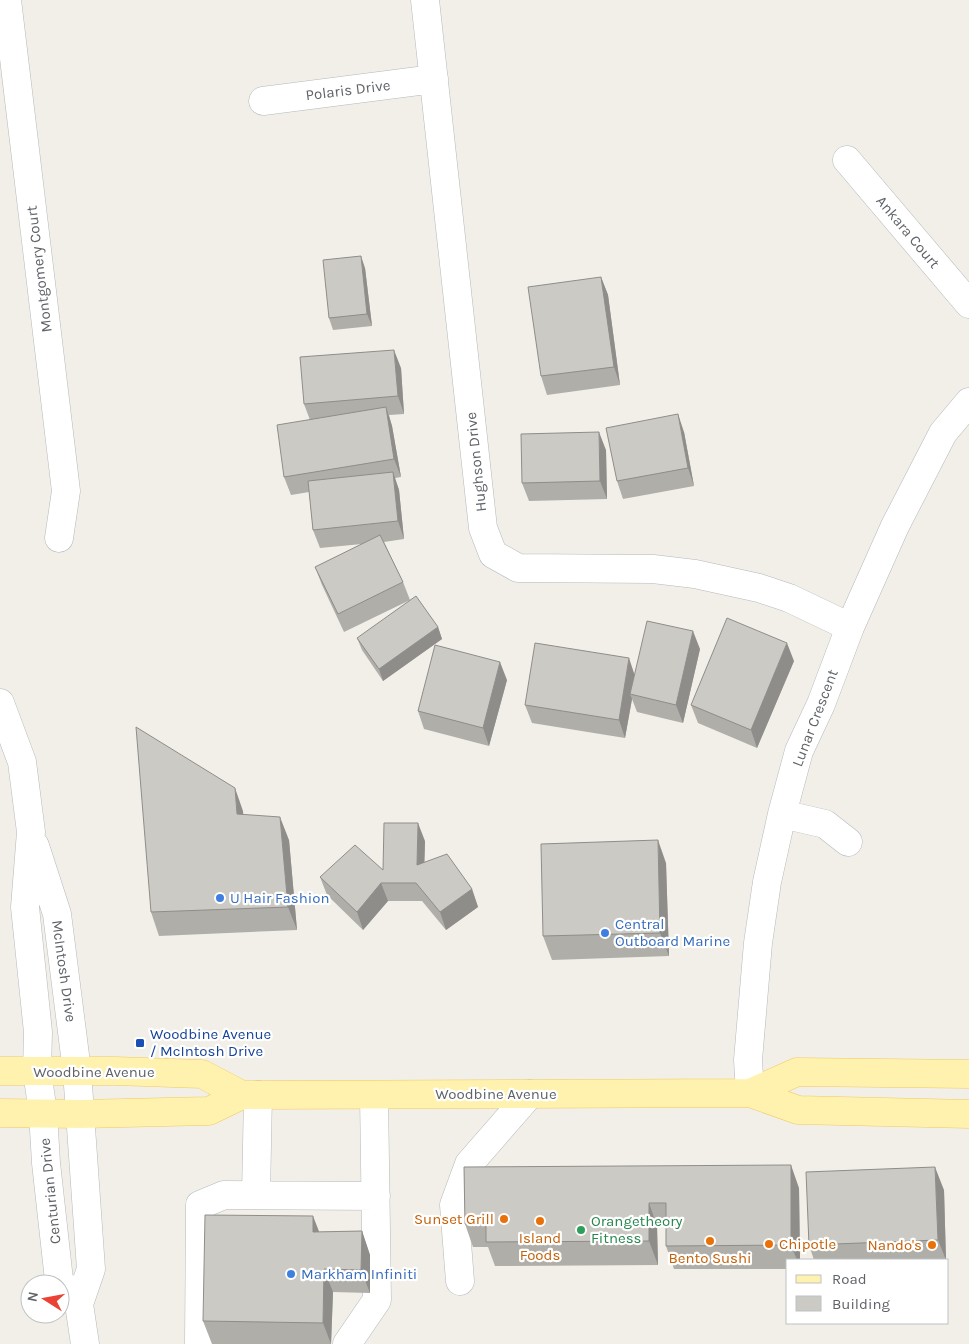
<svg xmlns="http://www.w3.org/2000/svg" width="969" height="1344" font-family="Karla,sans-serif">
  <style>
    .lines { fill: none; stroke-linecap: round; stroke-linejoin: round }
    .minor-casing { stroke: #b5b8bc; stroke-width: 29 }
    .major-casing { stroke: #f2c960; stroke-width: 29 }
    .minor { stroke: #fff; stroke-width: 28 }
    .major { stroke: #fff2af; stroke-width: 28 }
    .wall { fill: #afaea9 }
    .shaded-wall { fill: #8f8d8a }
    .building { fill: #cccac5; stroke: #8f8d8a }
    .shop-dot { fill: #3f7fe0; stroke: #fff; stroke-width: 2 }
    .transit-dot { fill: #1a4fb4; stroke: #fff; stroke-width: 2 }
    .food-dot { fill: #e8710a; stroke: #fff; stroke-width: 2 }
    .leisure-dot { fill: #2e9e5b; stroke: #fff; stroke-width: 2 }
    .labels { text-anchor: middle; stroke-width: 4.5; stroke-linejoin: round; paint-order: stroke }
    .street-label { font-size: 15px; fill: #5f6368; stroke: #fff }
    .shop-label { font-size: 15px; fill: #366cbe; stroke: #fff; text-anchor: start }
    .transit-label { font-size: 15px; fill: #164399; stroke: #fff; text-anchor: start }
    .food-label { font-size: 15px; fill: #c56008; stroke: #fff; text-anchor: end }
    .leisure-label { font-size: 15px; fill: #27864d; stroke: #fff; text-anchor: start }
  </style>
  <rect width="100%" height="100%" fill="#f1efe8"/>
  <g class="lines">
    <g class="minor-casing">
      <path id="minor" d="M7 0 66 491 59 538
        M425 0 483 528 493 554 518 568 653 569 695 574 759 588 789 598 850 627
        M263 101 434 79
        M847 160 969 304
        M0 703 22 762 31 832 25 907 38 1032 37 1071 43 1113 46 1163 59 1280 79 1304
        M782 814 825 824 848 842
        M35 846 57 914 77 1071 91 1269 79 1304 85 1344
        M750 1093 748 1060 758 943 767 882 782 814 799 751 821 704 850 627 895 526 943 433 969 402
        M256 1195 258 1095
        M460 1281 454 1205 469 1164 530 1094
        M199 1344 200 1205 224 1195 376 1196
        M347 1344 377 1300 374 1095"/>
    </g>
    <g class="major-casing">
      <path id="major" d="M0 1071H115L202 1074 242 1095
        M750 1093 797 1072 969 1074
        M0 1113 81 1114 209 1111 242 1095 750 1093 798 1110 969 1114"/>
    </g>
    <use href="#minor" class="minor"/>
    <use href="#major" class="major"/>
  </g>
  <path class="wall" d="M365 268 372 326 333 330 329 318Z
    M601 277 608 295 620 385 547 395 541 376Z
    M401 368 404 414 389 415 392 426 401 477 395 478 399 490 404 539 384 542 403 582 410 600 344 632 322 585 315 567 362 544 320 548 313 530 309 492 291 495 284 477 310 420 304 404Z
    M684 432 694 486 623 499 617 481Z
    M606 450 607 499 529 501 522 483Z
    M438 627 442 639 383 681 362 650 357 638Z
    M700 649 683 723 637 712 632 699 625 738 532 723 525 705 635 674Z
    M794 661 757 748 698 723 691 705Z
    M507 680 489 746 424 729 418 711Z
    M243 811V815L289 840 297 930 159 936 151 912Z
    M425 841 424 862 472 889 478 907 446 930 422 901H388L363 930 327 895 320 877 383 870Z
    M666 863 669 956 552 960 543 936Z
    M464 1167 799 1188 800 1260H788V1269H674L666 1246V1226H657L658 1265 495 1266 488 1247H473L465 1224Z
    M944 1190 946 1260H814L809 1245Z
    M362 1231 370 1255V1293L333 1292 331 1344H212L203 1321 319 1232Z"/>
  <path class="shaded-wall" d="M361 256 365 268 372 326 367 314Z
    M601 277 608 295 620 385 614 367Z
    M394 350 401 368 404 414 398 396Z
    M386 407 392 426 401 477 394 459Z
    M678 414 684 432 694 486 688 468Z
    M599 432 606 450 607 499 600 481Z
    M393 472 399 490 404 539 398 521Z
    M438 627 442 639 383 681 379 669Z
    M693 631 700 649 683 723 676 705Z
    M787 643 794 661 757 748 751 730Z
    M629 658 635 676 630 694 632 699 625 738 619 720Z
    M500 662 507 680 489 746 483 728Z
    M235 788 243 811 245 838 237 814Z
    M280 817 289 840 297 930 288 907Z
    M418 823 425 841 424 883 417 865Z
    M658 840 666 863 669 956 660 933Z
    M381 883 388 901 363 930 357 912Z
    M472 889 478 907 446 930 440 912Z
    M791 1165 799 1188 800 1260H797L791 1245Z
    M935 1167 944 1190 946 1260 938 1240Z
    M649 1203 657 1226 658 1265 649 1241Z
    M313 1216 322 1239 313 1232Z
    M362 1231 370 1255V1293L361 1270Z
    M324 1269 333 1292 331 1344 323 1323Z"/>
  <path class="building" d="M361 256 367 314 329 318 323 260Z
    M601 277 614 367 541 376 528 287Z
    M394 350 398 396 304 404 300 357Z
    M386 407 394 459 284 477 277 425Z
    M678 414 688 468 617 481 606 428Z
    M599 432 600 481 522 483 521 434Z
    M393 472 398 521 313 530 308 481Z
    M380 535 403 582 338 614 315 567Z
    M416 596 438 627 379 669 357 638Z
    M727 618 787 643 751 730 691 705Z
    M647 621 693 631 676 705 630 694Z
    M535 643 629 658 619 720 525 705Z
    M435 645 500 662 483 728 418 711Z
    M136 727 235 788 237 814 280 817 288 907 151 912Z
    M384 823H418L417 865 447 854 472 889 440 912 416 883H381L357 912 320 877 355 845 383 870Z
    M658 840 660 933 543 936 541 844Z
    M791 1165V1245L666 1246V1203H649V1241L486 1242V1224H465L464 1167Z
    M935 1167 938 1240 809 1245 806 1172Z
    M205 1215 313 1216V1232L362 1231 361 1270 324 1269 323 1323 203 1321Z"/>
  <g class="shop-dot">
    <circle cx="220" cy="898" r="5"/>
    <circle cx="605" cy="933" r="5"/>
    <circle cx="291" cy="1274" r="5"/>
  </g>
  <rect class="transit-dot" x="135" y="1038" width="10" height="10" rx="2.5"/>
  <g class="food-dot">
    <circle cx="504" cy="1219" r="5"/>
    <circle cx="540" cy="1221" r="5"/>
    <circle cx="710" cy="1241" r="5"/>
    <circle cx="769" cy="1244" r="5"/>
    <circle cx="932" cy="1245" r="5"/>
  </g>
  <circle class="leisure-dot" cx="581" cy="1230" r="5"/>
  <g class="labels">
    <g class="street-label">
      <text transform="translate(348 90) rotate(-7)" y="5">Polaris Drive</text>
      <text transform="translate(908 232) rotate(50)" y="5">Ankara Court</text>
      <text transform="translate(39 269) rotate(-97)" y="5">Montgomery Court</text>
      <text transform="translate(476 462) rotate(-96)" y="5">Hughson Drive</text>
      <text transform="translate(815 718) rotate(-69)" y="5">Lunar Crescent</text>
      <text transform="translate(64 971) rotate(82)" y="5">McIntosh Drive</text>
      <text x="94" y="1077">Woodbine Avenue</text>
      <text x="496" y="1099">Woodbine Avenue</text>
      <text transform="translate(50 1191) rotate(-96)" y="5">Centurian Drive</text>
    </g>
    <g class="shop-label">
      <text x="230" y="903">U Hair Fashion</text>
      <text x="615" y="929">Central<tspan x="615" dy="17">Outboard Marine</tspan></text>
      <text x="301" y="1279">Markham Infiniti</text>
    </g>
    <g class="transit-label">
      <text x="150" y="1039">Woodbine Avenue<tspan x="150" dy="17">/ McIntosh Drive</tspan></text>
    </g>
    <g class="food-label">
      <text x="494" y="1224">Sunset Grill</text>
      <text x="540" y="1243" text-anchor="middle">Island<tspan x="540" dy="17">Foods</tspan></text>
      <text x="779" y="1249" text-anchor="start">Chipotle</text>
      <text x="922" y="1250">Nando's</text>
      <text x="710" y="1263" text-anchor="middle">Bento Sushi</text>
    </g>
    <g class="leisure-label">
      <text x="591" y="1226">Orangetheory<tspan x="591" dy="17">Fitness</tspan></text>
    </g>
  </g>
  <rect x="786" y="1259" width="162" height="65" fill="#ffffff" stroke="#bfc1c3"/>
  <rect x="796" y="1275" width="25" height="8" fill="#fff2af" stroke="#bfc1c3"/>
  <text x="832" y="1284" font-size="15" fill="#5f6368">Road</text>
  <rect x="796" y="1296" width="25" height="15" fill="#cccac5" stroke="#bfc1c3"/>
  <text x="832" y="1309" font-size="15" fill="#5f6368">Building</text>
  <g transform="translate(45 1299) rotate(281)"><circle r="24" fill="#ffffff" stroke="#bfc1c3"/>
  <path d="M0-4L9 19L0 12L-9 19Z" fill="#ea4335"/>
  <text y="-8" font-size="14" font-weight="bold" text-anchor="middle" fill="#5f6368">N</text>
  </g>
</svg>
